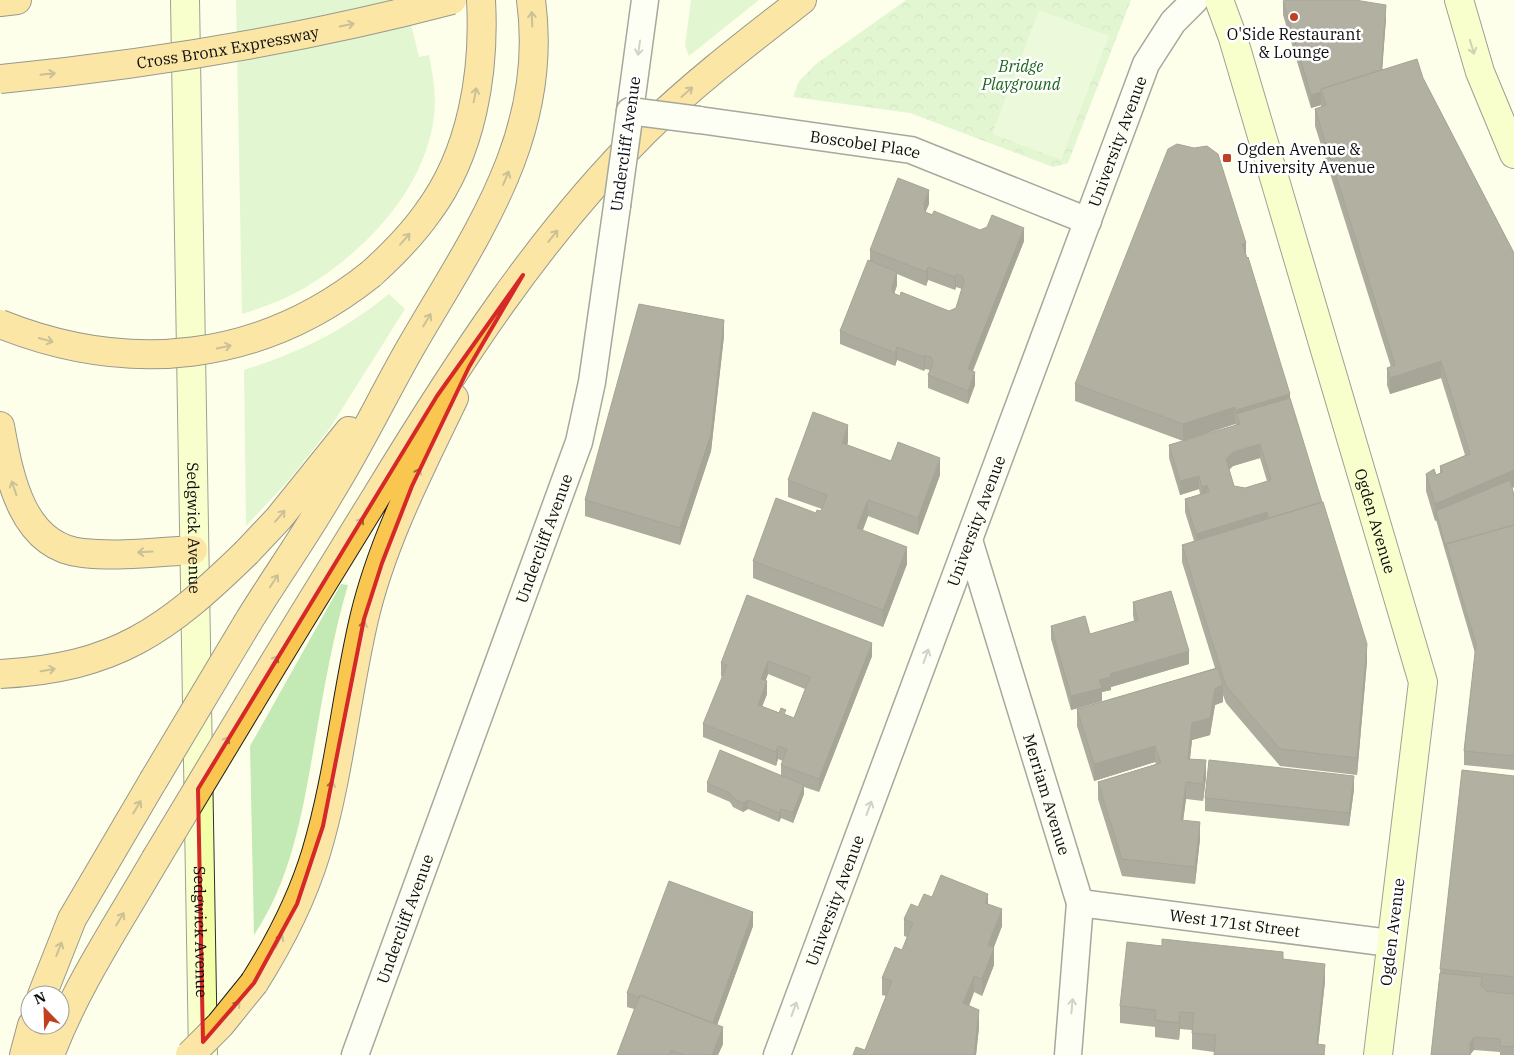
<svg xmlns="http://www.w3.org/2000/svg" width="1514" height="1055" font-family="'IBM Plex Serif',serif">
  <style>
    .grass { fill: #c3eab4 }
    .park { fill: url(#park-crowns) }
    .pitch { fill: #d7f1c6 }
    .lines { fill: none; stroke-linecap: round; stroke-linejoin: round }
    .street-casing { stroke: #3f3f3f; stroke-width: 29 }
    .secondary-casing { stroke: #2e2e2e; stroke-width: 30 }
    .highway-casing { stroke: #1d1d1d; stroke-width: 30 }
    .street { stroke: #fff; stroke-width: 26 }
    .secondary { stroke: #f3ffa6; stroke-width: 28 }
    .highway { stroke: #f9c750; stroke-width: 28 }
    .street-bridge-casing { stroke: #3f3f3f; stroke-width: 29; stroke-linecap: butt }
    .highway-bridge-casing { stroke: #1d1d1d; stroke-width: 30; stroke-linecap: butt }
    .street-bridge { stroke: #fff; stroke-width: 26 }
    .highway-bridge { stroke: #f9c750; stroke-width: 28 }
    .wall { fill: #49453e; fill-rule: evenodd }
    .shaded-wall { fill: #3c3832 }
    .building { fill: #555048; stroke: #3c3832; fill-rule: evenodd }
    .oneway { stroke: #8e7331 }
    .oneway2 { stroke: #979e68 }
    .oneway3 { stroke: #9e9e9e }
    .marked { fill: none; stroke: #d62828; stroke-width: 4; stroke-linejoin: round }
    .poi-dot { fill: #c04121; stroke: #fff; stroke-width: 2 }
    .labels { text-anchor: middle; stroke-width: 5; stroke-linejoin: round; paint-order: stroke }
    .poi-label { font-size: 16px; fill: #0c0c0c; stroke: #fff }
    .street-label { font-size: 16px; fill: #0c0c0c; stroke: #fff }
    .park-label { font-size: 16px; font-style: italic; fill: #1b651e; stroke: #fff }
  </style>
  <defs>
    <pattern id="park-crowns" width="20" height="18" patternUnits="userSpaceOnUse" patternTransform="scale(1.25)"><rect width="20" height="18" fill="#c3eab4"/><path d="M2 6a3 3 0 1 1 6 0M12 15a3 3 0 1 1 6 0" fill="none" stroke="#a6c89a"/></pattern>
  </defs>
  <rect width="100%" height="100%" fill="#feffeb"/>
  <path class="grass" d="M236 0H405L419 57 429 55C432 71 435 87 435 104 432 182 369 249 306 287 286 299 264 307 242 314Z
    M691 0H759L689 56 685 46Z
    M389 294 405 309 330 428 289 480 246 526 244 370C303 351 341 332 389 294Z
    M341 584 348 585C333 636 324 689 315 741 303 808 293 877 254 935L250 746Z"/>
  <path class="park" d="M906 0H1131L1068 163 1053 167 910 113 793 97 799 81 816 64Z"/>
  <path class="pitch" d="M1039 10 1109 36 1061 160 992 134Z"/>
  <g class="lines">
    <g class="street-casing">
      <g id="street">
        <path d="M630 111 645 0"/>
        <path id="s1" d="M699 120 911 150 1088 221"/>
        <path id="s2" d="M969 540 1080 903 1068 1055"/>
        <path id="s3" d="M1080 903 1390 943"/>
        <path id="s4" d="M355 1055 579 442 592 382 617 206"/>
        <path id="s5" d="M777 1055 1146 64 1173 22 1195 0"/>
      </g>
    </g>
    <g class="secondary-casing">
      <g id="secondary">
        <path id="s6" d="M185 0 203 1055"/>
        <path id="s7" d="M1219 0 1233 38 1423 682 1378 1055"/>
        <path d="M1459 0 1480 72 1514 154"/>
      </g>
    </g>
    <g class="highway-casing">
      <path id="highway" d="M0 2 17 0
        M371 274C392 255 412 235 428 212 472 153 485 72 481 0
        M0 426C9 475 21 547 83 553 119 557 157 552 193 550
        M247 552 279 518 349 431
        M248 622C275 578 305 536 331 491 359 446 382 398 408 352 472 240 550 138 531 0
        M249 704C291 634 334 565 377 495 455 367 538 237 645 131 694 83 748 42 802 0
        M254 983C280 942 302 899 316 853 339 777 346 696 364 619 382 542 420 469 454 398
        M42 995 72 919 153 781
        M24 1055 32 1025
        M50 1055C76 986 118 924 155 860"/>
    </g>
    <use href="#street" class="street"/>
    <use href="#secondary" class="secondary"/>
    <use href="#highway" class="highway"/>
    <g class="street-bridge-casing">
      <path id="street-bridge" d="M617 206 630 111 699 120"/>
    </g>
    <g class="highway-bridge-casing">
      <g id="highway-bridge">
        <path id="s8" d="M0 79C152 64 304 39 452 0"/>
        <path d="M0 324C130 376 261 362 371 274"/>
        <path d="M0 674C116 668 167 630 247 552"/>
        <path d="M153 781 248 622"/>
        <path d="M155 860 249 704"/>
        <path d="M190 1055 220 1025 254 983"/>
      </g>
    </g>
    <use href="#street-bridge" class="street-bridge"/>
    <use href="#highway-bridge" class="highway-bridge"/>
  </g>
  <path class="wall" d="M1283 1 1386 18 1382 69 1423 78 1514 253V487L1512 488 1514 495V770L1464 765V751L1475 653 1436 520 1435 521 1426 491V474L1436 475 1440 473V466L1465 455 1441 378 1390 394 1387 385V368L1391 367 1315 126V109L1321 107V105L1311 108 1283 15Z
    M929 204 925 212 980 230 1024 241 973 371 975 385 968 404 928 388V375L930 370 925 369 924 371 897 360 895 366 840 344V331L870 261V250ZM897 274 926 286 928 280 955 290 956 287 962 289 956 308 949 311 894 294 897 285Z
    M1246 255 1290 398 1367 661 1357 775 1280 766 1226 703 1223 695V702L1215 705 1210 735 1192 740 1190 759 1206 777 1203 801 1186 799 1183 820 1200 839 1195 884 1122 876 1098 799V782L1156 764 1155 762 1094 781 1077 726V709L1215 668 1182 562V545L1194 541 1185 512V499L1200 494 1199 489 1180 495 1169 458V445L1236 425 1235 424 1183 441 1075 401V384ZM1260 458 1267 481 1245 488 1234 486 1229 470 1233 466Z
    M724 336 711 451 680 545 585 516V500Z
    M848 442 847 445 891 461 940 475 918 535 868 516 863 530 907 564 883 627 753 578V561L816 513 821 511 822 509 788 497V480Z
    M1133 602 1189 664 1111 687V690L1102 692V701L1071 710 1051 639V626L1090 634 1134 621 1133 615Z
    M872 656 819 792 804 787V794L793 823 781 818 779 822 748 809 743 812 733 807 730 802 707 792V783L781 776V765L783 761 778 759 776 766 703 737V724L723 677 721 676V663ZM768 674 805 689 794 718 762 706 767 694 766 680Z
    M1462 770 1514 776V1055H1500V1052L1474 1050 1431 1055Z
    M1354 789 1349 826 1205 811V798Z
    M988 904 1002 926 994 947V965L982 996 974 992 969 1006 979 1027 976 1055H853L865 1050 886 996 882 995V978L902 950 907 937 904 936V919L918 907Z
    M753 926 717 1025 723 1044 718 1055H617L634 1009 627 1007V993Z
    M1283 959 1325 981 1318 1045 1325 1055 1214 1052 1192 1049V1030L1180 1029 1179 1040 1155 1037V1027L1120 1023V1006Z"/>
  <path class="shaded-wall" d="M1386 5V18L1381 87V73Z
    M1321 92V105L1311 108V95Z
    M929 190V204L924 216V203Z
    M1024 228V241L968 382V369Z
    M1246 243V260L1242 244Z
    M928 267V280L926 286V272Z
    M897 272V285L892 300V287Z
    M956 274V287L955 290V277Z
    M724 320V336L711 451 680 545V528Z
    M897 347V360L895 366V353Z
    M925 355V369L924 371V357Z
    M1441 361V378L1390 394V378Z
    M975 372V385L968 404V391Z
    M1290 394V411L1240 424 1236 414V410Z
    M1235 407V424L1183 441V424Z
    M848 425V442L842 460V443Z
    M1260 444V458L1233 466 1226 472V459L1233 452Z
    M940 458V475L918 535V518Z
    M1514 470V487L1438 519 1436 511V520L1435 521V504Z
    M1199 476V489L1180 495V481Z
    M1207 485V499L1202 500V487Z
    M868 500V516L857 545V528Z
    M1267 512V525L1196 547V534Z
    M907 547V564L883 627V610Z
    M872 643V656L819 792V779Z
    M1367 644V661L1357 775V758Z
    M1189 651V664L1111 687V690L1102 692V701L1071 710V696L1110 674Z
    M768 661V674L761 692V679Z
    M767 681V694L758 718V705Z
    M1223 685V702L1215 705 1210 735 1192 740 1188 775V759L1192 723 1215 688Z
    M778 746V759L776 766V752Z
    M1155 746V762L1094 781V764Z
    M1206 760V777L1203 801V784Z
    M1354 776V789L1349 826V813Z
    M1186 782V799L1181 837V820Z
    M804 785V794L793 823V813Z
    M748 800V809L743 812V803Z
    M781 809V818L779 822V813Z
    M1200 822V839L1195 884V867Z
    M988 894V910L985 903Z
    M1002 909V926L988 962V945Z
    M753 912V926L712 1039V1026Z
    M994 948V965L982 996V979Z
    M1325 964V981L1317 1055V1044Z
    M974 976V992L963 1020V1003Z
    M979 1010V1027L976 1055H974Z
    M1180 1012V1029L1179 1040V1023Z
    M723 1027V1044L718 1055H712Z
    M1474 1037V1050L1470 1055V1043Z"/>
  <path class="building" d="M1285 0H1355L1386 5 1381 70 1321 89V92L1311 95 1283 1Z
    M1417 59 1423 78 1514 253V470L1435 504 1426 474 1434 469 1436 475 1443 472 1440 466 1470 454 1441 361 1390 378 1387 368 1395 365 1315 109 1326 105 1321 89Z
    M1177 144 1194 148 1207 146 1218 154 1246 243 1242 244 1247 258 1248 257 1290 394 1236 410 1235 407 1183 424 1075 384 1168 149Z
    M898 178 929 190 924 203 925 212 932 215 934 211 980 230 987 227 992 215 1024 228 968 369 975 372 968 391 928 375 933 363 931 357 925 355 924 357 897 347 895 353 840 331 868 260 897 272 892 287 893 293 900 296 901 292 949 311 956 308 964 281 962 276 956 274 955 277 928 267 926 272 870 250Z
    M639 304 724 320 711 434 680 528 585 500Z
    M1290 398 1322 502 1269 518 1267 512 1196 534 1185 499 1209 492 1207 485 1202 487 1199 476 1180 481 1169 445 1240 424 1236 414ZM1260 444 1271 480 1245 488 1234 486 1226 459 1233 452Z
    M813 412 848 425 842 443 891 461 898 442 940 458 918 518 868 500 857 528 907 547 883 610 753 561 776 498 816 513 817 510 821 511 827 495 788 480Z
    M1510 480 1514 495V525L1446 544V548L1436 511Z
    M1323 502 1367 644 1357 758 1280 749 1226 686 1182 545Z
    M1514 525V756L1464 751 1476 644 1446 544Z
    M1171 591 1189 651 1110 674 1111 677 1099 680 1102 688 1071 696 1051 626 1085 616 1090 634 1138 620 1133 602Z
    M747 595 872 643 819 779 781 765 787 749 778 746 776 752 703 724 727 665 721 663ZM768 661 810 677 794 718 784 714 786 710 781 708 779 713 758 705 767 681 761 679Z
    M1218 668 1223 685 1215 688 1210 718 1192 723 1188 759 1206 760 1203 784 1186 782 1181 820 1200 822 1195 867 1122 859 1098 782 1161 763 1155 746 1094 764 1077 709Z
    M720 750 804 785 793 813 781 809 779 813 748 800 743 803 733 798 730 793 707 783Z
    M1209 760 1354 776 1349 813 1205 798Z
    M1462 770 1514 776V977L1440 969Z
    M941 875 988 894 985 903 1002 909 988 945 994 948 982 979 974 976 963 1003 979 1010 974 1055H853L856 1047 865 1050 892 981 882 978 895 947 902 950 913 923 904 919 911 904 918 907 924 894 932 897Z
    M669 881 753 912 713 1023 640 995 639 998 627 993Z
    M1162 939 1283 952V959L1325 964 1317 1044 1325 1045 1324 1055H1214L1216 1035 1192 1033 1194 1013 1180 1012 1179 1023 1155 1020 1156 1010 1120 1006 1127 942 1162 946Z
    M1440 973 1482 977 1481 986 1487 991 1513 994V991H1514V1047L1500 1046V1039L1474 1037 1470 1043V1055H1431Z
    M640 995 723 1027 712 1055H684L671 1050 669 1055H617Z"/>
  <defs><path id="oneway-shaft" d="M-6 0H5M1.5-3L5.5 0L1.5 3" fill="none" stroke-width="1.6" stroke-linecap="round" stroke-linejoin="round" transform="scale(1.25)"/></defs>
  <g class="oneway">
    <use href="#oneway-shaft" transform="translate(532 19) rotate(-92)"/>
    <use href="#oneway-shaft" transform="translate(347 25) rotate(-12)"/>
    <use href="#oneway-shaft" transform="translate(48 74) rotate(-6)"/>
    <use href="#oneway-shaft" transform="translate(687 92) rotate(-41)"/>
    <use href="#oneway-shaft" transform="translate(475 95) rotate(-79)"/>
    <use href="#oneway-shaft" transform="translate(506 178) rotate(-67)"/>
    <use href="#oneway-shaft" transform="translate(553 236) rotate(-51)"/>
    <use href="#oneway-shaft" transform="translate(405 239) rotate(-49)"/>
    <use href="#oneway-shaft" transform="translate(427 320) rotate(-59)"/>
    <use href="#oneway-shaft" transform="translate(46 340) rotate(15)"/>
    <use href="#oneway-shaft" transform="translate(224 347) rotate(-12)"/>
    <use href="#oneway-shaft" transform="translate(417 475) rotate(-65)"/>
    <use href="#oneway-shaft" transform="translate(14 488) rotate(-109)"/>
    <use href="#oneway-shaft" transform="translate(280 516) rotate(-49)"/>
    <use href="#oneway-shaft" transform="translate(359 524) rotate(-59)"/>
    <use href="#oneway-shaft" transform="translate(145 552) rotate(177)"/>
    <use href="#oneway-shaft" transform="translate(274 581) rotate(-57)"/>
    <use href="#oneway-shaft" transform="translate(363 628) rotate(-79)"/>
    <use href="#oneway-shaft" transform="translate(274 662) rotate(-59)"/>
    <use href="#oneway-shaft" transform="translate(48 670) rotate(-10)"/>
    <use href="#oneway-shaft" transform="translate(225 743) rotate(-59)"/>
    <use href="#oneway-shaft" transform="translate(331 788) rotate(-79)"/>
    <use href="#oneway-shaft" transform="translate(137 807) rotate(-59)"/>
    <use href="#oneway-shaft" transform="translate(120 919) rotate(-59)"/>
    <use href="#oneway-shaft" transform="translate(279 941) rotate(-62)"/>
    <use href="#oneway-shaft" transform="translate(59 949) rotate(-69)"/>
    <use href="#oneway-shaft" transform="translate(235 1007) rotate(-50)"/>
  </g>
  <use class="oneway2" href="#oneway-shaft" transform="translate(1472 47) rotate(73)"/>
  <g class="oneway3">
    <use href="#oneway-shaft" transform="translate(639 48) rotate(98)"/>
    <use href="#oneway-shaft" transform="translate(926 656) rotate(-70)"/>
    <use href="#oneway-shaft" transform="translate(869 808) rotate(-70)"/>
    <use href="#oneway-shaft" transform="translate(1072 1006) rotate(-85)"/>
    <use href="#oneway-shaft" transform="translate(794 1009) rotate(-70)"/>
  </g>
  <path d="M0 0H1514V1055H0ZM523 275 469 367 412 486 382 563 364 619 323 826 297 904 254 983 203 1042 198 789 437 396Z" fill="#feffeb" fill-opacity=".55" fill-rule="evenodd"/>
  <path class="marked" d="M523 275 469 367 412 486 382 563 364 619 323 826 297 904 254 983 203 1042 198 789 437 396Z"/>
  <g class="poi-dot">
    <circle cx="1294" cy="17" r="5"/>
    <rect x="1222" y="153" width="10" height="10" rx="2.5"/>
  </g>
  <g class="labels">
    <g class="poi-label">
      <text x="1294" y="40">O'Side Restaurant<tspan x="1294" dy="18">&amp; Lounge</tspan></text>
      <text x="1237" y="155" text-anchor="start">Ogden Avenue &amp;<tspan x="1237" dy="18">University Avenue</tspan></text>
    </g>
    <g class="street-label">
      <text dy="6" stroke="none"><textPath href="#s8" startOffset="230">Cross Bronx Expressway</textPath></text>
      <text dy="6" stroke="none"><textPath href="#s5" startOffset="975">University Avenue</textPath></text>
      <text transform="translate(625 144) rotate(-82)" y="6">Undercliff Avenue</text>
      <text dy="6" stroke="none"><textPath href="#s1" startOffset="168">Boscobel Place</textPath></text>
      <text dy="6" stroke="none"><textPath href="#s5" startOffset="570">University Avenue</textPath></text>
      <text dy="6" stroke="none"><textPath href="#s7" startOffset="544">Ogden Avenue</textPath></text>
      <text dy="6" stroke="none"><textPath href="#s6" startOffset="528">Sedgwick Avenue</textPath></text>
      <text dy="6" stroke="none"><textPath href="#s4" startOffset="550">Undercliff Avenue</textPath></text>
      <text dy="6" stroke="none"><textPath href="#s2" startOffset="266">Merriam Avenue</textPath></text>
      <text dy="6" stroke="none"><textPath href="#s5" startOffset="165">University Avenue</textPath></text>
      <text dy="6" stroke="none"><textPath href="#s4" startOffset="145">Undercliff Avenue</textPath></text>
      <text dy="6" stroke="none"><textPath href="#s3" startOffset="156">West 171st Street</textPath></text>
      <text dy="6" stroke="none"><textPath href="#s6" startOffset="932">Sedgwick Avenue</textPath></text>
      <text transform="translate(1392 932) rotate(-83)" y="6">Ogden Avenue</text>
    </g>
    <g class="park-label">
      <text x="1021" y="72">Bridge<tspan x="1021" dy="18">Playground</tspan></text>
    </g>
  </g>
  <g transform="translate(45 1010) rotate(337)"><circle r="24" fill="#ffffff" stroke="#9e9e9e"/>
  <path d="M0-4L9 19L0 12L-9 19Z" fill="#c04121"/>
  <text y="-8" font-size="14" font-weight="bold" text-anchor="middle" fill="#0c0c0c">N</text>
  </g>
</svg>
